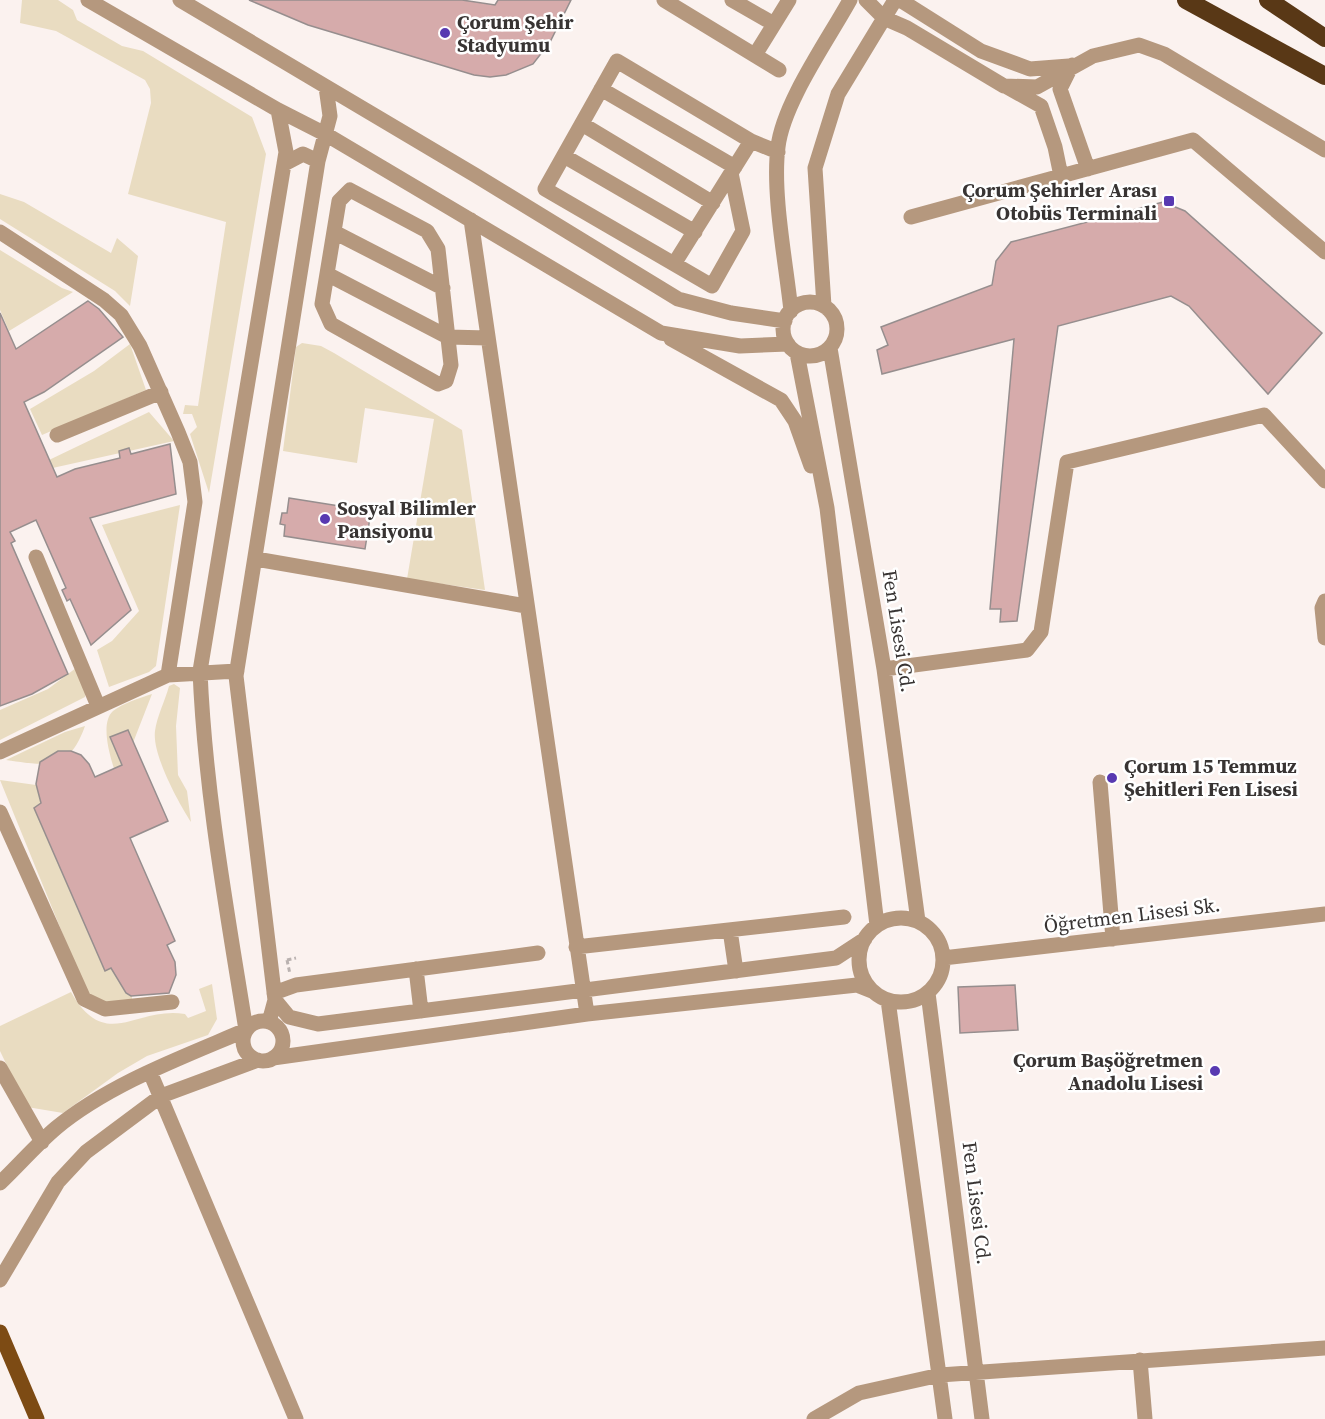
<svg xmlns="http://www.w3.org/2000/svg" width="1325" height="1419" font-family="'Source Serif 4',serif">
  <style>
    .green { fill: #e9dcc1 }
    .building { fill: #d6abab; stroke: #968e8e; stroke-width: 1.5 }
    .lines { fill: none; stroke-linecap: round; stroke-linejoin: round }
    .path { stroke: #bab2b0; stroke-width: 3; stroke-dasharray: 4.5 3; stroke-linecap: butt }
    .minor { stroke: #b5987e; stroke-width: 15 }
    .major { stroke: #7d4b14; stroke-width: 15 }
    .highway { stroke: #593816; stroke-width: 18 }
    .poi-dot { fill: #5839b1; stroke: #fff; stroke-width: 2 }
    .labels { text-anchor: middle; stroke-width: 5; stroke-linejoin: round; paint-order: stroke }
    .poi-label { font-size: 20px; font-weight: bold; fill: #383433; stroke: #fff; text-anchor: start }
    .street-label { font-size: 20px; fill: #383433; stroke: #fff }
  </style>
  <rect width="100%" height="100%" fill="#fbf2ef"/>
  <path class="green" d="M22 0H58L73 10 77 20 122 46 143 51 252 117 266 154 209 493 190 434 197 427 192 414H183L185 405 198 406 226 222 128 194 151 103 150 89 145 80 56 31 20 23Z
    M0 194 24 202 111 253 117 238 138 256 130 306 115 291 0 219Z
    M0 250 62 288 73 292 9 331 0 310Z
    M302 343 321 346 334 353 462 430 485 590 407 579 434 419 365 408 357 463 283 451 296 347Z
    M130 344 146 390 42 435 30 409 94 371Z
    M149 412 174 441 48 469 49 460Z
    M180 505 156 666 149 672 109 687 97 650 112 641 139 611 102 525Z
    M76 668 86 692 85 697 0 740V710L48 689Z
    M174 684 180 688 176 726 178 775 187 791 191 822C178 802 152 754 155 731 157 716 165 701 169 686Z
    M152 694 129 753 136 827C128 804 92 730 113 711 123 703 140 698 152 694Z
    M85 726C69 771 48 766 6 760L65 732Z
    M0 780 36 785 132 989V999L119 1011 88 996Z
    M212 984 217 1019 208 1035 147 1056 118 1073 63 1113 27 1107 0 1051V1026L71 992C106 1053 135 1006 185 1014L188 1018 206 1011 199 989Z"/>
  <path class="building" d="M249 0H462L495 5 498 0H571L550 42 533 64 506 75 490 77 474 75 308 25Z
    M1163 202 1185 211 1322 333 1268 394 1189 306 1171 296 1058 326 1017 621 1000 622 1001 609H990L1014 339 882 374 877 350 888 345 881 327 992 285 996 261 1011 242Z
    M88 301 99 309 123 337 44 392 24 402 57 477 75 469 120 458 119 451 129 448 131 454 170 444 176 494 90 518 131 610 91 645 70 599 67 601 62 590 66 588 36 520 10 532 15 541 11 543 68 674 32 694 0 706V313L16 349Z
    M289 498 371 511 365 549 284 536 285 525 280 524 282 513H287Z
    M128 730 168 821 130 838 175 941 167 945 175 962 176 975 169 993 131 996 126 993 111 968 105 971 34 808 41 803 36 784 40 762 58 751H71L81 755 89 764 95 777 122 765 110 737Z
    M1015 985 1018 1030 960 1033 958 987Z"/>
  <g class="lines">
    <path class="path" d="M287 960 290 974
      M287 960 296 958"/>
    <path class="minor" d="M88 0 278 110 327 135 661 333 740 346 788 344
      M180 0 475 175 678 299 731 313 785 321
      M664 0 779 70
      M732 0 774 24
      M866 0 884 18 907 28 1004 86 1037 87 1093 56 1139 45 1164 54 1325 150
      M900 0 981 51 1030 69 1069 66
      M755 55 789 0
      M1072 65 1060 89 1088 169
      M1007 87 1041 106 1055 147 1061 176
      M601 89 735 167
      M582 124 713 203
      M564 156 695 232
      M284 164 303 154 318 161
      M731 173 743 231 712 286 545 189 617 61 751 141
      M350 190 427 231 438 249 451 365 446 381 438 384 331 324 322 304 339 201Z
      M911 217 1193 140 1325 252
      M471 220 587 1014
      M0 232 104 300 121 315 140 346 178 432 190 462 195 502 168 675 0 752
      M334 232 443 288
      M674 264 751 141 778 152
      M327 274 448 337 488 338
      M783 329a27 27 0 1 1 54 0a27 27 0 1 1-54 0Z
      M824 306 815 168 838 94 895 0
      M791 311C786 263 772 193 778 147 783 103 828 40 850 0
      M671 339 781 400 795 421 811 466
      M830 348 884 669 918 921
      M797 353 827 508 877 925
      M57 435 161 392
      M36 557 98 706
      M256 559 526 606
      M1325 601 1322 608 1325 638
      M884 669 1027 650 1041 632 1067 462 1264 415 1325 481
      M168 675 237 671
      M1100 782 1113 939
      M0 812 84 999 105 1009 172 1002
      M859 960a42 42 0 1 1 84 0a42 42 0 1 1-84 0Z
      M730 930 736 971
      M576 947 844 917
      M943 958 1325 914
      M416 969 421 1011
      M274 993 296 985 538 953
      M928 993 982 1419
      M275 1000 289 1017 318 1024 836 958 865 939
      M888 1000 945 1419
      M243 1041a20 20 0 1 1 40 0a20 20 0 1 1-40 0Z
      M269 1022 275 1000 236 676 318 161 330 116 326 87
      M273 1058 587 1014 857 985 872 991
      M0 1068 42 1142
      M150 1072 296 1419
      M0 1183C19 1165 36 1145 56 1128 109 1084 183 1057 246 1030 227 911 205 792 200 671L286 152 278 110
      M0 1280 58 1182 86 1152 161 1096 258 1060
      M1140 1360 1145 1419
      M814 1419 859 1393 940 1375 1325 1348"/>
    <path class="major" d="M0 1332 37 1419"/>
    <path class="highway" d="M1186 0 1325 76
      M1268 0 1325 38"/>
  </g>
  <g class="poi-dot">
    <circle cx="445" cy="33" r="6"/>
    <rect x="1163" y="195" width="12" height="12" rx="3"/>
    <circle cx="325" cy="519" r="6"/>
    <circle cx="1112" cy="778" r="6"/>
    <circle cx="1215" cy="1071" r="6"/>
  </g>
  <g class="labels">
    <g class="poi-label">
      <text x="457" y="29">Çorum Şehir<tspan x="457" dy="23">Stadyumu</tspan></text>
      <text x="1157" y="197" text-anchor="end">Çorum Şehirler Arası<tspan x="1157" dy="23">Otobüs Terminali</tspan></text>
      <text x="337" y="515">Sosyal Bilimler<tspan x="337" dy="23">Pansiyonu</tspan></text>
      <text x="1124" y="773">Çorum 15 Temmuz<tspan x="1124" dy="23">Şehitleri Fen Lisesi</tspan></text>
      <text x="1203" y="1067" text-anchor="end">Çorum Başöğretmen<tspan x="1203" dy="23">Anadolu Lisesi</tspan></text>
    </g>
    <g class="street-label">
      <text transform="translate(899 631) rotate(81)" y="7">Fen Lisesi Cd.</text>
      <text transform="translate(1132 915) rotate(-7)" y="7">Öğretmen Lisesi Sk.</text>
      <text transform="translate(977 1203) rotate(83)" y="7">Fen Lisesi Cd.</text>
    </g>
  </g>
</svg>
